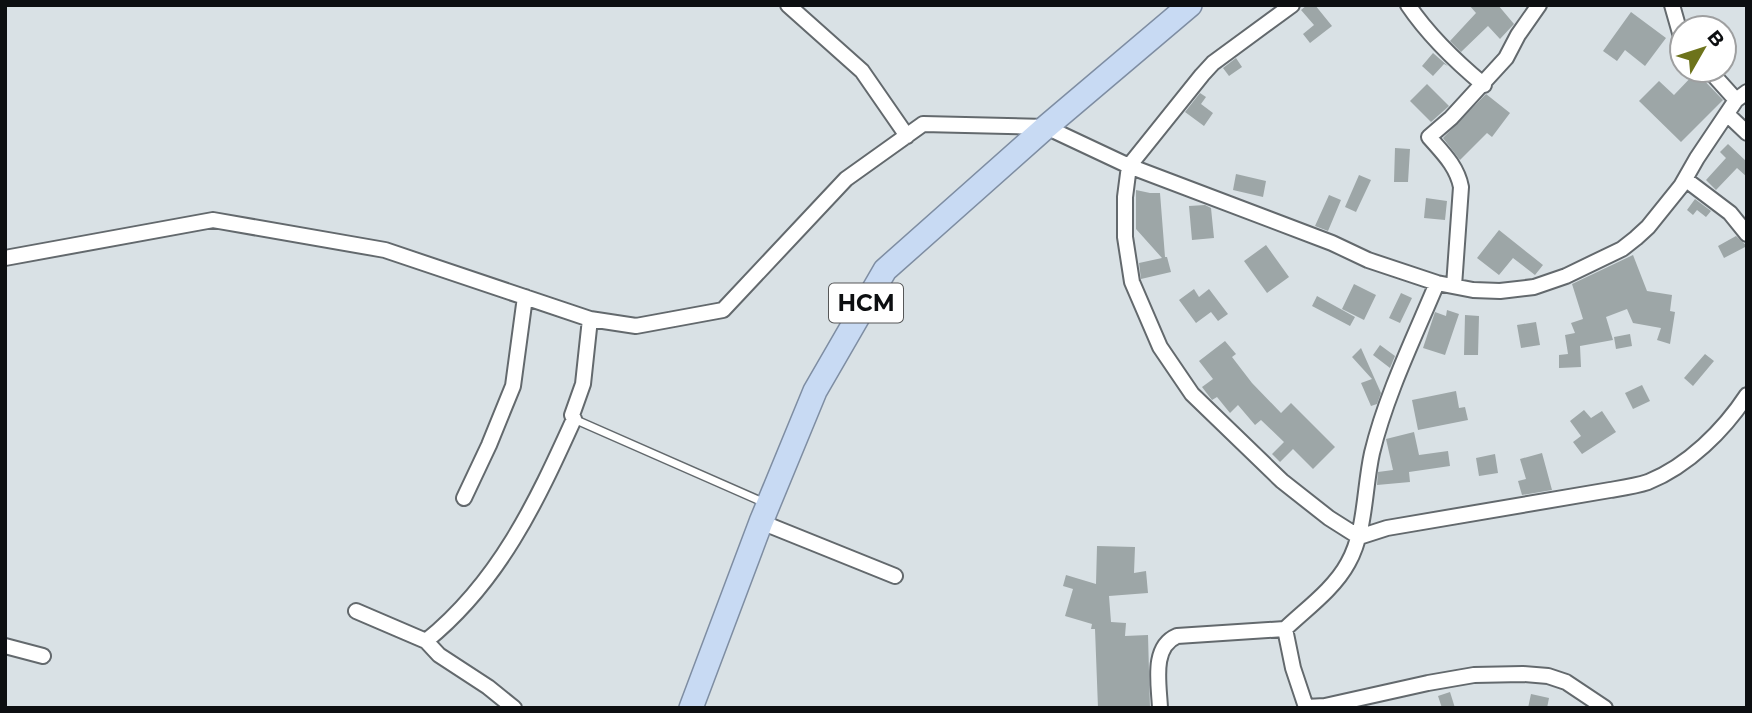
<svg xmlns="http://www.w3.org/2000/svg" width="1752" height="713" font-family="Montserrat,sans-serif">
  <style>
    .building { fill: #9da6a7 }
    .lines { fill: none; stroke-linecap: round; stroke-linejoin: round }
    .service-casing { stroke: #63696d; stroke-width: 10 }
    .minor-casing { stroke: #63696d; stroke-width: 18 }
    .trunk-casing { stroke: #7e8da2; stroke-width: 26 }
    .service { stroke: #fff; stroke-width: 7 }
    .minor { stroke: #fff; stroke-width: 14 }
    .trunk { stroke: #c8daf3; stroke-width: 23 }
    .labels { text-anchor: middle; stroke-width: 6; stroke-linejoin: round; paint-order: stroke }
    .shield { fill: #fff; stroke: #565758; stroke-width: 2 }
    .shield-label { font-size: 23px; font-weight: bold; fill: #0d0f11 }
  </style>
  <rect width="100%" height="100%" fill="#d9e1e5"/>
  <path class="building" d="M1307 5H1315L1332 26 1310 43 1303 34 1314 25 1301 10Z
    M1469 5H1498L1514 24 1500 39 1488 26 1461 52 1450 41 1476 13Z
    M1631 12 1666 38 1645 66 1625 50 1617 61 1603 51Z
    M1433 53 1448 66 1444 64 1433 76 1422 66Z
    M1236 58 1242 67 1229 76 1223 68Z
    M1696 72 1723 100 1681 142 1639 101 1659 81 1674 95Z
    M1427 84 1449 106 1431 122 1410 101Z
    M1200 93 1206 97 1201 104 1213 113 1204 126 1185 112Z
    M1486 94 1510 113 1492 137 1487 133 1460 160 1443 138Z
    M1728 144 1747 162V177L1737 168 1716 190 1706 180 1726 158 1720 152Z
    M1395 148 1410 149 1408 182H1394Z
    M1236 174 1266 181 1263 197 1233 190Z
    M1359 175 1371 180 1356 212 1345 207Z
    M1136 190 1150 193H1160L1165 257H1167L1171 272 1141 279 1139 263 1162 258 1136 229Z
    M1329 195 1341 200 1328 231 1315 226Z
    M1426 198 1447 201 1445 220 1424 218Z
    M1695 199 1711 211 1706 217 1697 210 1693 215 1687 210Z
    M1205 205 1211 208 1214 238 1192 240 1189 206Z
    M1499 230 1543 265 1535 275 1513 258 1499 275 1477 258Z
    M1736 236 1747 246 1724 258 1718 246Z
    M1266 245 1289 277 1267 293 1244 261Z
    M1633 255 1647 291 1672 295 1670 311 1675 312 1670 344 1657 340 1661 328 1633 323 1627 309 1606 317 1613 340 1580 346 1581 367 1559 368V355L1568 354 1565 335 1575 333 1571 323 1583 319 1572 284Z
    M1354 284 1376 295 1364 320 1342 309Z
    M1194 289 1199 297 1209 289 1228 314 1218 321 1211 312 1196 323 1179 300Z
    M1401 293 1412 298 1400 323 1389 318Z
    M1317 296 1355 317 1350 326 1312 306Z
    M1447 310 1459 314 1445 355 1423 348 1435 312 1446 316Z
    M1465 315 1479 316 1478 355H1464Z
    M1536 322 1540 345 1521 348 1517 325Z
    M1630 334 1632 346 1616 349 1614 337Z
    M1225 341 1236 354 1232 357 1252 383 1281 413 1291 403 1335 447 1313 469 1293 449 1280 462 1272 454 1284 442 1261 420 1255 425 1238 405 1230 413 1217 397 1212 400 1202 387 1213 379 1199 361Z
    M1380 345 1395 356 1390 368 1373 355Z
    M1361 348 1381 393 1377 404 1371 406 1361 383 1372 379 1352 357Z
    M1705 354 1714 361 1693 386 1684 378Z
    M1642 385 1650 401 1633 409 1625 393Z
    M1456 391 1459 408 1465 407 1468 420 1418 430 1412 400Z
    M1584 410 1591 418 1602 411 1616 432 1582 454 1573 442 1581 436 1570 421Z
    M1414 432 1419 455 1448 451 1450 466 1409 472 1410 482 1377 485 1378 472 1393 470 1386 439Z
    M1542 453 1552 490 1522 495 1518 481 1526 479 1520 459Z
    M1495 454 1498 473 1479 476 1476 458Z
    M1097 546 1135 547 1134 573 1146 571 1148 593 1109 596 1111 622 1126 623 1125 636 1148 635 1150 708H1098L1095 629H1091L1092 624 1065 616 1073 589 1063 586 1066 575 1096 584Z
    M1450 692 1455 708H1442L1438 696Z
    M1531 694 1549 698 1547 708H1528Z"/>
  <g class="lines">
    <g class="service-casing">
      <path id="service" d="M574 419 765 503"/>
    </g>
    <g class="minor-casing">
      <path id="minor" d="M788 5 862 71 907 136
        M1292 5 1213 63 1202 75 1129 166 1125 197V237L1132 282 1160 347 1192 394 1282 481 1329 518 1359 537 1387 528 1610 490C1622 488 1636 486 1648 482 1688 466 1724 430 1747 395
        M1408 5C1429 36 1455 61 1484 85
        M1672 5 1682 40
        M1709 70 1736 100
        M1727 114 1747 133
        M1685 179 1730 213 1747 234
        M5 258 213 220 385 250 590 319 636 326 723 310 846 179 923 124 1046 127 1129 166 1332 243 1368 260 1437 283 1473 290 1500 291 1534 287 1566 276 1622 249 1636 238 1648 227 1681 186 1697 158 1736 100 1747 92
        M1454 286 1461 187C1457 166 1442 152 1429 137L1451 118 1506 58 1518 35 1539 5
        M464 498 489 445 513 386 525 297
        M761 522 895 576
        M356 611 426 641
        M1285 629C1306 609 1334 589 1348 563 1366 531 1364 489 1372 453 1386 395 1414 338 1437 283
        M5 646 43 656
        M514 708 488 687 439 655 426 641C499 582 536 503 574 419L572 415 583 384 590 319
        M1160 708C1159 684 1151 647 1177 636L1285 629 1293 668 1306 707 1325 706 1428 683 1474 675 1523 674 1548 676 1566 682 1605 708"/>
    </g>
    <g class="trunk-casing">
      <path id="trunk" d="M691 708 761 522 815 391 885 270 1046 127 1190 5"/>
    </g>
    <use href="#service" class="service"/>
    <use href="#minor" class="minor"/>
    <use href="#trunk" class="trunk"/>
  </g>
  <g class="labels">
    <rect class="shield" x="829" y="283.5" width="74" height="39" rx="5"/>
    <g class="shield-label">
      <text x="866" y="311">HCM</text>
    </g>
  </g>
  <rect width="1752" height="713" fill="none" stroke="#0d0f11" stroke-width="14"/>
  <g transform="translate(1703 49) rotate(51)"><circle r="33" fill="#ffffff" stroke="#9e9fa0" stroke-width="2"/>
  <path d="M0-5L12 26L0 18L-12 26Z" fill="#6d731b"/>
  <text y="-10" font-size="19" font-weight="bold" text-anchor="middle" fill="#0d0f11">B</text>
  </g>
</svg>
